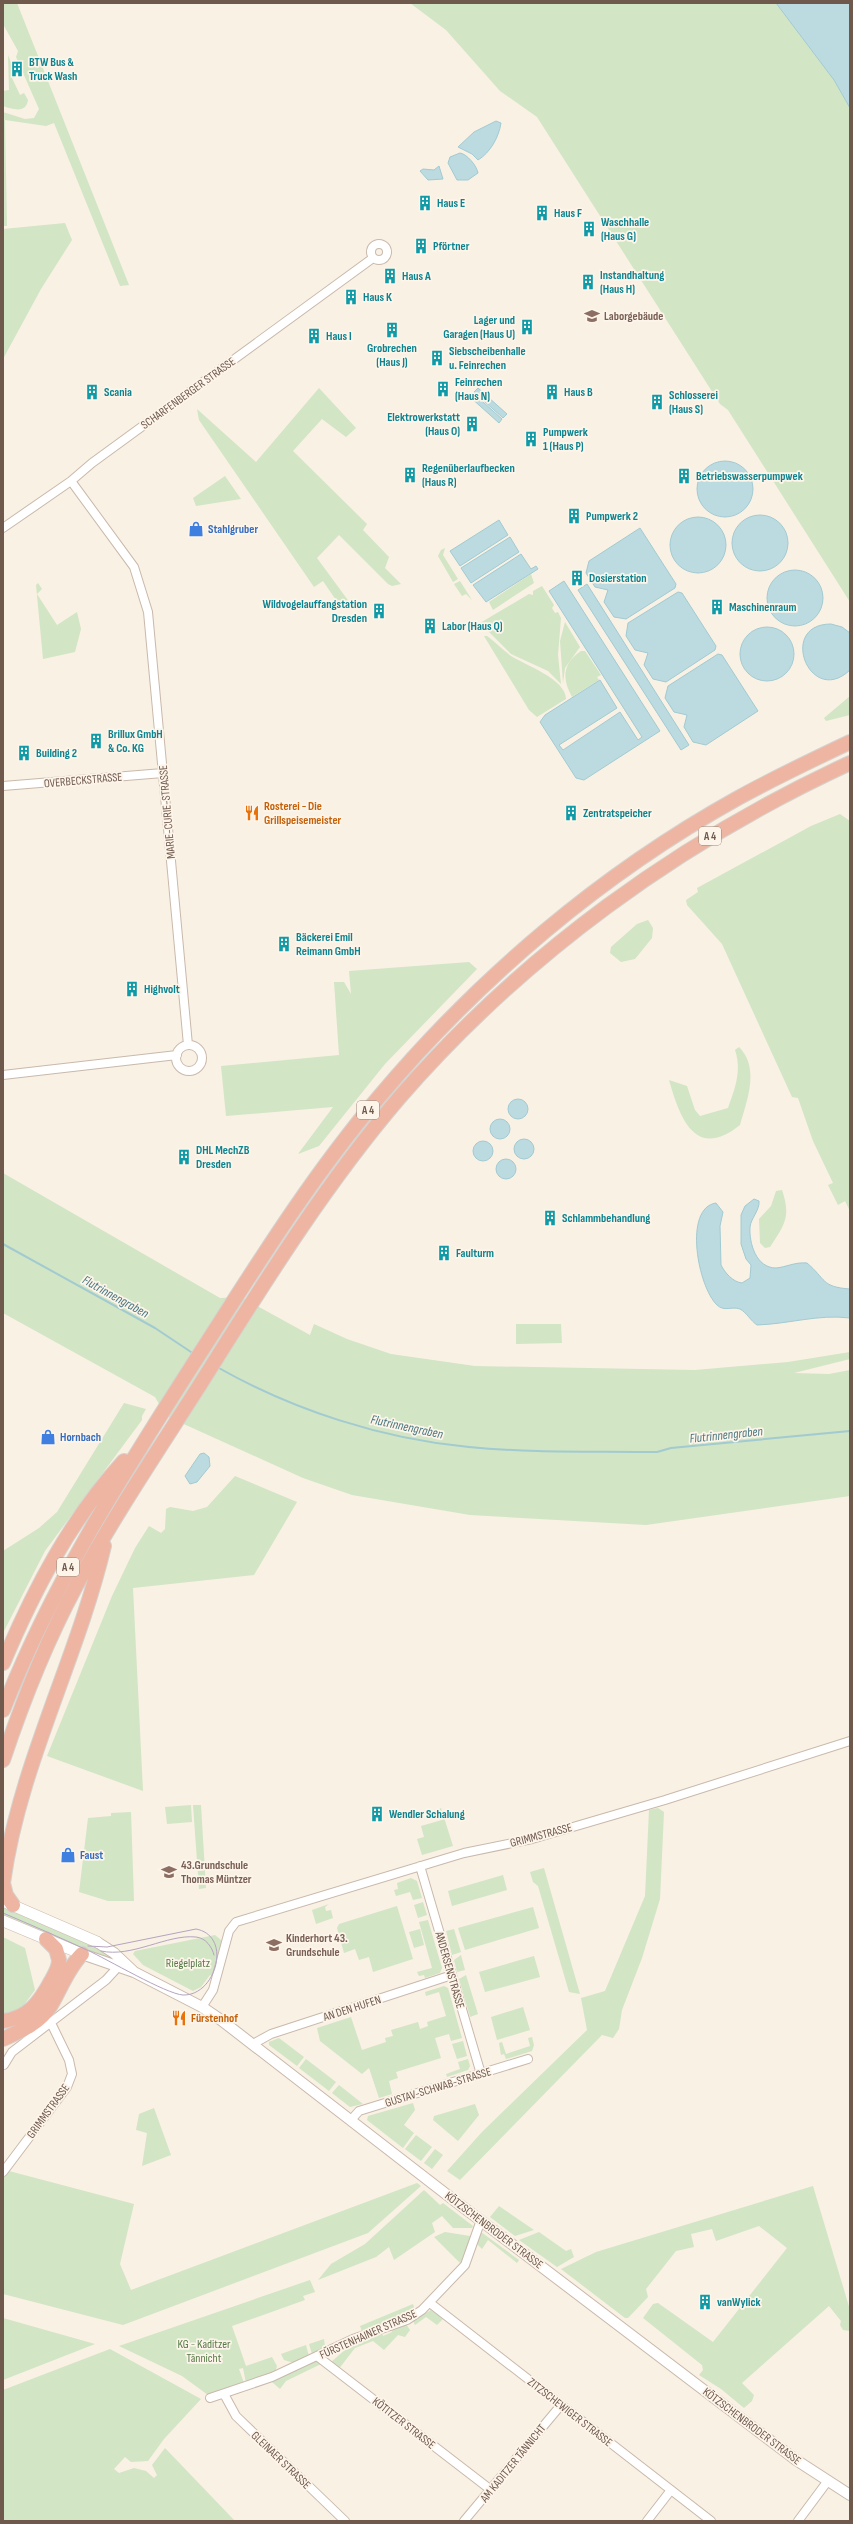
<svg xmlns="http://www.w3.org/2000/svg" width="853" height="2524" font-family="'Sofia Sans Condensed',sans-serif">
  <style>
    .green { fill: #d2e5c4 }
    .water { fill: #bbdbe1; stroke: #a2cad1 }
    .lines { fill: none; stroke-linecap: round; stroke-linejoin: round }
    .stream { stroke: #a2cad1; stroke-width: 2 }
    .minor-casing { stroke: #c9b9ac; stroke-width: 10 }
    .tertiary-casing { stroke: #c9b9ac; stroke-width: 12 }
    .secondary-casing { stroke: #cebbad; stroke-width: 12 }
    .motorway-casing { stroke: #d7d1cd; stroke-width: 16 }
    .minor { stroke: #fff; stroke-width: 8 }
    .tertiary { stroke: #fff; stroke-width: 10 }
    .secondary { stroke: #fff; stroke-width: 11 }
    .motorway { stroke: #edb5a2; stroke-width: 14 }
    .tram { stroke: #b4a4c1; stroke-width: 1 }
    .labels { text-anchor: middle; stroke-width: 3.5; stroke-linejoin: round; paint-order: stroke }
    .shield { fill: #fdf5ea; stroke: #9a887c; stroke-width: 1 }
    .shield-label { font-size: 11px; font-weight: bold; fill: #6f594d }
    .culture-label { font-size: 12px; font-weight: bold; fill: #0d838f; stroke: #fdf5ea; text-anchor: start }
    .education-label { font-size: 12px; font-weight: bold; fill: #785e54; stroke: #fdf5ea; text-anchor: start }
    .street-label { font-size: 12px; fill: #6f594d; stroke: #fdf5ea }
    .shop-label { font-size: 12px; font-weight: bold; fill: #366cbe; stroke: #fdf5ea; text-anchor: start }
    .food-label { font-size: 12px; font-weight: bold; fill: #c56008; stroke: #fdf5ea; text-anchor: start }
    .park-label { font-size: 12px; fill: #577a49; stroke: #fdf5ea }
    .water-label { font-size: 13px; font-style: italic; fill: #497780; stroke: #fdf5ea }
  </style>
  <rect width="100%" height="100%" fill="#f9f1e4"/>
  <path class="green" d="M5 3H17L129 285 120 286 54 123 46 126 5 120 7 226H3V120L5 119 3 118V112L25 119 34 118 39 109 16 57 18 51 3 24V5Z
    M410 3H776L834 80 850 108V602L728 410 720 404 537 117 500 91 446 30Z
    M8 55 17 77 12 78 20 95 24 93 28 100C26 114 12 109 3 106V91L9 90Z
    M65 223 72 240 41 289 3 359V229Z
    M319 388 356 428 346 437 322 419 293 451 367 524 363 530 389 557 385 568 401 584 392 586 388 584 339 535 317 558 350 603 345 606 338 603 323 581 314 587 199 420 197 409 256 462Z
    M225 476 241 499 196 506 193 498Z
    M445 548 443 555 458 579 453 582 438 556 441 550Z
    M531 574 534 583 493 610 489 602Z
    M460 581 472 600 466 594 462 596 454 584Z
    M38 583 42 589 37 594 57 625 77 612 81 629 75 652 43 659 36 585Z
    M542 586 554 605 552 608 555 613 558 612 561 618 558 655 561 684 548 671 511 654 480 623 529 594 533 595V591Z
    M565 622 580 647 565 668 563 683 560 641Z
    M484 636H487C495 642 503 650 511 656 525 665 566 679 566 699L537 717 529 710Z
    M581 651H585L601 675 597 677 599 680 572 697C562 679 562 664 581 651Z
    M850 696V715L826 721 824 718Z
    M840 814 850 821V1211L845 1201 838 1205 828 1185 833 1183 813 1141 798 1098 792 1097 722 944 687 905 686 900 698 892 697 888 811 826Z
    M648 920 653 928 652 938 635 959 621 962 610 953 611 947 637 924Z
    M469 962 477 969 385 1064 319 1146 298 1154 333 1107 226 1116 221 1066 339 1055 334 982H344L351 994 349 971Z
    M739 1047C760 1068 747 1100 740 1125 695 1161 680 1118 669 1080L687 1086 695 1110 700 1116 728 1108C735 1089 742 1070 735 1050Z
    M3 1173 220 1298 241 1297 310 1335 314 1324 347 1339 391 1354 475 1366 695 1370 788 1362 850 1352V1359L794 1373 829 1374 850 1370V1496L646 1525 470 1515 352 1495 303 1478 166 1416 155 1397 3 1313Z
    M782 1190C791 1217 785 1224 770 1247L765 1248 760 1243 759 1219 771 1206 776 1191Z
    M516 1324H561L562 1343 516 1344Z
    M124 1403 146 1409 142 1416V1420L45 1551 3 1633V1551L39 1528 57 1512Z
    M235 1476 297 1502 254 1575 133 1588 143 1791 47 1756 112 1596 135 1548 149 1526 161 1533 165 1529 166 1509 170 1507 193 1511 207 1507Z
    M191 1805 192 1822 167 1824 165 1807Z
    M193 1805H201L206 1888 199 1889Z
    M441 1808 453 1846 422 1855 417 1839 424 1837 421 1826 442 1820 439 1809Z
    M658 1808 664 1812 660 1899 642 1958 622 2010 619 2029 613 2038 602 2035 460 2180 447 2171 482 2132 587 2030 581 1998 605 1991 645 1896 649 1810Z
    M131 1812 134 1901H108L79 1892 88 1818 111 1816V1813Z
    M544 1868 580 1994 569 1992 538 1886 533 1882 530 1872Z
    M503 1875 507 1890 452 1906 448 1891Z
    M411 1878 417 1881 422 1898 413 1900 410 1892 396 1896 394 1890 398 1889 397 1883Z
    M423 1902 427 1915 418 1918 414 1905Z
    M329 1904 325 1907 326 1911 331 1910 333 1918 316 1924 312 1910Z
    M3 1906C16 1912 111 1950 110 1958L108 1961 3 1916Z
    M397 1906 413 1959 373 1972 369 1957 359 1960 355 1949 344 1953 337 1928 339 1924Z
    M533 1907 539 1928 465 1950 458 1928Z
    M428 1920 442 1968 440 1973 425 1978 424 1975 419 1976 417 1972 432 1968 419 1922Z
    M420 1929 424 1945 414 1948 409 1932Z
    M454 1929 461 1952 452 1955 446 1931Z
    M215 1935 221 1940 222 1945 214 1976 210 1975 201 1987 193 1991 143 1965 133 1954 135 1951Z
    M3 1937 25 1948 35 1990 18 2013 3 2014Z
    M461 1955 465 1970 457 1972 454 1960Z
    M534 1956 540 1977 485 1992 479 1972Z
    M466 1975 478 2014 470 2017 459 1979Z
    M444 1986 448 1988 462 2038 451 2041 449 2034 435 2038 441 2058 396 2072 398 2078 389 2081 392 2094 379 2098 369 2068 362 2074 320 2041 317 2028 351 2017 362 2050 386 2042 385 2038 393 2036 391 2030 418 2022 420 2029 428 2026 427 2022 446 2016 439 1992 426 1996 425 1992Z
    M523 2007 530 2030 497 2040 491 2017Z
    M532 2037 534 2045 532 2051 506 2059 504 2054 501 2055 499 2043 502 2042 506 2054 530 2046 528 2038Z
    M279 2038 304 2057 297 2066 269 2045V2042Z
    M463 2041 467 2056 457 2059 452 2044Z
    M306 2059 336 2082 329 2091 299 2068Z
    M468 2059 470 2066 468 2070 447 2077 446 2074 460 2069 458 2062Z
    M339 2085 363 2104 350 2107 332 2093Z
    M413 2103 415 2110 404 2125 414 2133 403 2148 367 2120 368 2116Z
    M475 2104 479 2115 458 2141 433 2120 434 2116Z
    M154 2108 171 2155 142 2166 147 2133 136 2130 139 2114Z
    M416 2135 432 2147 421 2161 405 2149Z
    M435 2149 443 2155 432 2169 424 2163Z
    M9 2171 134 2204 120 2264 131 2290 417 2183 421 2186 368 2233 123 2325 3 2294V2178Z
    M813 2186 850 2310V2331L843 2330 840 2325 841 2321 829 2306 742 2383 754 2395 752 2401 744 2408 721 2389 699 2375 703 2370 702 2365 643 2318 653 2304 658 2303 713 2342 787 2248 759 2226 716 2241 712 2229 691 2234 694 2247 676 2251 646 2289 648 2297 628 2318H625L561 2269 596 2252Z
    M424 2190 440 2205 443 2203 473 2226 472 2228H453L442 2216 432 2223 435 2232 394 2260 389 2247 376 2257 318 2280 331 2264 365 2244Z
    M499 2206 534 2230 515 2236 490 2217Z
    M445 2232 470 2236 466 2255 460 2263 434 2237Z
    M481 2232 519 2260 517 2263 488 2240 482 2249 477 2244Z
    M539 2232 566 2251 571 2249 574 2257 557 2267 519 2240Z
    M310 2280 315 2292 303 2296 305 2300 232 2326 246 2366 272 2357 277 2366 275 2373 246 2383 243 2368 239 2369 244 2383 208 2395 182 2376 119 2346Z
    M413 2304 415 2310 362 2331 360 2326Z
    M431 2310 443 2319 437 2325 426 2317 415 2325 413 2321Z
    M3 2318 95 2344 3 2380Z
    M406 2324 410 2330 405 2337 398 2335 384 2350 373 2341 355 2348 338 2370 330 2363 355 2341 382 2332 383 2336 392 2332 391 2328Z
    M324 2339 325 2347 312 2354 309 2344Z
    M306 2345 309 2356 294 2363 284 2360 281 2354Z
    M110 2349 201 2399 164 2439 148 2461 131 2462 125 2457 114 2469 119 2473 134 2468 146 2471 154 2478 157 2475 152 2465 165 2448 235 2521H3V2390Z
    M317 2360 321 2364 286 2381 280 2389 272 2382Z"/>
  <path class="water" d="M776 3H850V108L834 80Z
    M496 121 501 123C499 137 490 153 478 160L472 154 458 147 474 132Z
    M460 153C467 154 477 166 478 173L468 180H457L448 163 450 157Z
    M439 166 443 179 428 180 420 171 423 169 434 170Z
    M478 388 507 414 503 418 474 392Z
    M473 393 502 419 499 423 470 397Z
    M697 489a28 28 0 1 1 56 0a28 28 0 1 1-56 0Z
    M732 543a28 28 0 1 1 56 0a28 28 0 1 1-56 0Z
    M670 545a28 28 0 1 1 56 0a28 28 0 1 1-56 0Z
    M499 520 508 535 460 566 450 551Z
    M640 528 676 584 675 588 626 619 614 617 604 602 608 590 595 587 586 573 589 561Z
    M510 537 519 552 471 583 461 568Z
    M521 554 531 569 536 566 538 569 486 602 473 585Z
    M767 598a28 28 0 1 1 56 0a28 28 0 1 1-56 0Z
    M564 581 660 731 584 780 576 778 540 722 545 715 600 680 617 708 559 745 563 750 620 712 638 740 642 737 549 591Z
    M587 584 689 745 681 750 578 590Z
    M678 592 682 593 716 646 715 650 666 682 653 679 644 665 648 653 635 650 626 636 628 623Z
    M831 624 842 627 850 633V670C810 708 777 624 831 624Z
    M740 654a27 27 0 1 1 54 0a27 27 0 1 1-54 0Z
    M718 654 722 655 758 711 706 745 693 742 684 727 687 715 674 712 665 698 668 686Z
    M508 1109a10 10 0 1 1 20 0a10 10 0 1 1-20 0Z
    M490 1129a10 10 0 1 1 20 0a10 10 0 1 1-20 0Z
    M514 1149a10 10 0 1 1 20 0a10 10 0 1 1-20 0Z
    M473 1151a10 10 0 1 1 20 0a10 10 0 1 1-20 0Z
    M496 1169a10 10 0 1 1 20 0a10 10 0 1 1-20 0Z
    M754 1199 759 1201C760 1210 751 1218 750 1227 749 1243 756 1268 776 1268 787 1267 794 1262 807 1263 826 1279 821 1287 850 1289V1318C818 1314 789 1324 757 1325 751 1321 746 1312 740 1309 732 1306 724 1312 717 1305 698 1287 683 1208 716 1203L723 1212 720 1226 721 1265C725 1273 733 1282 742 1283L750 1278 751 1265 746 1259 741 1244V1215L745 1206Z
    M204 1453 209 1457 210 1466 197 1482 190 1484 185 1476 200 1454Z"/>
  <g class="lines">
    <path class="stream" d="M3 1244 155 1328 194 1354
      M217 1367C293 1410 382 1439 469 1447 532 1453 594 1451 657 1452L671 1448 850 1431"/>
    <g class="minor-casing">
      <path id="minor" d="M371 252a8 8 0 1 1 16 0a8 8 0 1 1-16 0Z
        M71 481 134 567 148 612 188 1045
        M3 528 71 481 92 463 373 258
        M3 786 163 773
        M176 1058a13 13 0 1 1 26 0a13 13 0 1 1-26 0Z
        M3 1075 177 1055
        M420 1866 481 2074
        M202 2007 213 1990 229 1931 236 1922 464 1853 532 1839 665 1800 850 1741
        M253 2044 271 2034 452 1975
        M4 2065 12 2052 106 1980 117 1968
        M351 2120 359 2111 528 2059
        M3 2172 67 2087 72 2074 69 2060 51 2023
        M430 2303 711 2521
        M317 2356 491 2490
        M224 2394 236 2416 345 2521
        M210 2398 272 2377 353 2339 407 2320 422 2310 465 2265 481 2220
        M464 2521 561 2405
        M647 2521 671 2490
        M798 2521 827 2482"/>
    </g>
    <g class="tertiary-casing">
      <path id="tertiary" d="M97 1942 114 1953 133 1971
        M82 1954 134 1972 202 2007 221 2020 455 2201 796 2460 850 2495"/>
    </g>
    <g class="secondary-casing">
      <path id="secondary" d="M5 1902 97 1942
        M3 1921 82 1954"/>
    </g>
    <g class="motorway-casing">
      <path id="motorway" d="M3 1663C34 1590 70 1520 124 1461
        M3 1710C52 1585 118 1482 190 1369 250 1276 307 1182 379 1097 479 978 601 874 738 798 774 778 812 760 850 742
        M3 1760C23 1700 46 1642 76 1586 112 1519 155 1455 196 1391 259 1291 322 1188 399 1098 523 955 679 842 850 763
        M13 1905 6 1895 3 1883C19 1766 77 1660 104 1546
        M3 2021C28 2018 40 2002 51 1981 55 1974 59 1968 59 1960L56 1949 46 1939
        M3 2039C21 2031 40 2023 51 2005 61 1988 68 1968 82 1954"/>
    </g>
    <use href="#minor" class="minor"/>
    <use href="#tertiary" class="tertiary"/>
    <use href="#secondary" class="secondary"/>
    <use href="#motorway" class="motorway"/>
    <path class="tram" d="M3 1913C31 1925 59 1937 87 1950 107 1959 166 1994 183 1995 216 1996 233 1936 196 1929L107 1947 88 1946
      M101 1951C132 1958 167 1934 196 1937 206 1938 212 1947 214 1955"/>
  </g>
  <defs>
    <g id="building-bare" transform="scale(1.2)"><path d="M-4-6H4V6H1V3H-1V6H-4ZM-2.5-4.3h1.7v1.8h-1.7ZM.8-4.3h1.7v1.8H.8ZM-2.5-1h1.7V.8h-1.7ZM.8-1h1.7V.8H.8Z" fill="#0f9aa8" stroke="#fdf5ea" stroke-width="2.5" paint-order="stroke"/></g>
    <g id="university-bare" transform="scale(1.2)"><path d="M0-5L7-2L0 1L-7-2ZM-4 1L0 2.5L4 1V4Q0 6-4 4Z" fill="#8d6e63" stroke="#fdf5ea" stroke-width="2.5" paint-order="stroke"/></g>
    <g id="shop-bare" transform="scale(1.2)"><path d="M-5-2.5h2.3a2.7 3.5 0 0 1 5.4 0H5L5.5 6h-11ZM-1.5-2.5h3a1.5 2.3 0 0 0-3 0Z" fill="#3f7fe0" stroke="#fdf5ea" stroke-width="2.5" paint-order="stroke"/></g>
    <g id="restaurant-bare" transform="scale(1.2)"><path d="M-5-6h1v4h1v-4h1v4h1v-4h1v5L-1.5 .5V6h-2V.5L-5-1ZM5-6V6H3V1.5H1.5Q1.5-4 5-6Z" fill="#e8710a" stroke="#fdf5ea" stroke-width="2.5" paint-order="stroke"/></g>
    <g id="school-bare" transform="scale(1.2)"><path d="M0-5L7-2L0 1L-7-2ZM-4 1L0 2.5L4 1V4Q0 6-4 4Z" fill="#8d6e63" stroke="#fdf5ea" stroke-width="2.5" paint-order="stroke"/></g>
  </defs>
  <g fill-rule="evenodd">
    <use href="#building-bare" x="17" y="69"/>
    <use href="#building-bare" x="425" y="203"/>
    <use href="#building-bare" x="542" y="213"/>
    <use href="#building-bare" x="589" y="229"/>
    <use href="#building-bare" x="421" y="246"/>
    <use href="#building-bare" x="390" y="276"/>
    <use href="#building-bare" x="588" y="282"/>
    <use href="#building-bare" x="351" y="297"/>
    <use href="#university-bare" x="592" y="316"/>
    <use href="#building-bare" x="527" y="327"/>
    <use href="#building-bare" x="392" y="330"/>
    <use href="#building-bare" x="314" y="336"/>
    <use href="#building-bare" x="437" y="358"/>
    <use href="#building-bare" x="443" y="389"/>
    <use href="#building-bare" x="92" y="392"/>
    <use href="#building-bare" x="552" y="392"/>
    <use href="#building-bare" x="657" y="402"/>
    <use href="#building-bare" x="472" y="424"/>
    <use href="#building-bare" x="531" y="439"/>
    <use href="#building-bare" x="410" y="475"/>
    <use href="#building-bare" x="684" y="476"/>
    <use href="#building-bare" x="574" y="516"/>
    <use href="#shop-bare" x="196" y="529"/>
    <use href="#building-bare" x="577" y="578"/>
    <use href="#building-bare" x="717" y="607"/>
    <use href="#building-bare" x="379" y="611"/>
    <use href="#building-bare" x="430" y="626"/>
    <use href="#building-bare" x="96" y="741"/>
    <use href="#building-bare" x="24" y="753"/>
    <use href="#restaurant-bare" x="252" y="813"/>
    <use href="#building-bare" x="571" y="813"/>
    <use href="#building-bare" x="284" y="944"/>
    <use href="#building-bare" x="132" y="989"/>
    <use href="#building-bare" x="184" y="1157"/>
    <use href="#building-bare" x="550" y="1218"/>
    <use href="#building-bare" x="444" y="1253"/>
    <use href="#shop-bare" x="48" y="1437"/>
    <use href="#building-bare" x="377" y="1814"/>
    <use href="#shop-bare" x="68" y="1855"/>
    <use href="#school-bare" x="169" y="1872"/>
    <use href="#school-bare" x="274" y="1945"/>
    <use href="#restaurant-bare" x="179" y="2018"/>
    <use href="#building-bare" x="705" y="2302"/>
  </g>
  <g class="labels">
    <g class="shield">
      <rect x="699" y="827" width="22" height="18" rx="3"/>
      <rect x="357" y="1101" width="22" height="18" rx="3"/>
      <rect x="57" y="1558" width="22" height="18" rx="3"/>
    </g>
    <g class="shield-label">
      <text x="710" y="840">A 4</text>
      <text x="368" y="1114">A 4</text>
      <text x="68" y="1571">A 4</text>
    </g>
    <g class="culture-label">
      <text x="29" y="66">BTW Bus &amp;<tspan x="29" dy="14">Truck Wash</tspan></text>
      <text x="437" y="207">Haus E</text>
      <text x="554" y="217">Haus F</text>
      <text x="601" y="226">Waschhalle<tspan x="601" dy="14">(Haus G)</tspan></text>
      <text x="433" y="250">Pförtner</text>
      <text x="600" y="279">Instandhaltung<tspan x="600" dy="14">(Haus H)</tspan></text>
      <text x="402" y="280">Haus A</text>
      <text x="363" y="301">Haus K</text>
      <text x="515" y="324" text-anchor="end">Lager und<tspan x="515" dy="14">Garagen (Haus U)</tspan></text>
      <text x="326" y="340">Haus I</text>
      <text x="392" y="352" text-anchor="middle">Grobrechen<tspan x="392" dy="14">(Haus J)</tspan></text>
      <text x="449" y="355">Siebscheibenhalle<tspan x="449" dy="14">u. Feinrechen</tspan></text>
      <text x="455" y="386">Feinrechen<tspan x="455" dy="14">(Haus N)</tspan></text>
      <text x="104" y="396">Scania</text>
      <text x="564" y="396">Haus B</text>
      <text x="669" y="399">Schlosserei<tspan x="669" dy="14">(Haus S)</tspan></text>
      <text x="460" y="421" text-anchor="end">Elektrowerkstatt<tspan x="460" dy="14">(Haus O)</tspan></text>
      <text x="543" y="436">Pumpwerk<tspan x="543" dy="14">1 (Haus P)</tspan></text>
      <text x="422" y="472">Regenüberlaufbecken<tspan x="422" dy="14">(Haus R)</tspan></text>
      <text x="696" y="480">Betriebswasserpumpwek</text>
      <text x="586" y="520">Pumpwerk 2</text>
      <text x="589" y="582">Dosierstation</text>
      <text x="367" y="608" text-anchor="end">Wildvogelauffangstation<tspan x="367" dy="14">Dresden</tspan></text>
      <text x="729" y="611">Maschinenraum</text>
      <text x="442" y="630">Labor (Haus Q)</text>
      <text x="108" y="738">Brillux GmbH<tspan x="108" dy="14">&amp; Co. KG</tspan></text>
      <text x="36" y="757">Building 2</text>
      <text x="583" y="817">Zentratspeicher</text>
      <text x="296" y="941">Bäckerei Emil<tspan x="296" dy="14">Reimann GmbH</tspan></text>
      <text x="144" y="993">Highvolt</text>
      <text x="196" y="1154">DHL MechZB<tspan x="196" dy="14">Dresden</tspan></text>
      <text x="562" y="1222">Schlammbehandlung</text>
      <text x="456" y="1257">Faulturm</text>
      <text x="389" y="1818">Wendler Schalung</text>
      <text x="717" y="2306">vanWylick</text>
    </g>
    <g class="education-label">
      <text x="604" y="320">Laborgebäude</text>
      <text x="181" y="1869">43.Grundschule<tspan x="181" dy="14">Thomas Müntzer</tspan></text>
      <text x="286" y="1942">Kinderhort 43.<tspan x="286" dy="14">Grundschule</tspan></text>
    </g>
    <g class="street-label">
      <text transform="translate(188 393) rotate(-36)" y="4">SCHARFENBERGER STRASSE</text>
      <text transform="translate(83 780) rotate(-5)" y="4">OVERBECKSTRASSE</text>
      <text transform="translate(167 812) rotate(-95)" y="4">MARIE-CURIE-STRASSE</text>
      <text transform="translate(541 1835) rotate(-15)" y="4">GRIMMSTRASSE</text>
      <text transform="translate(450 1970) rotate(74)" y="4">ANDERSENSTRASSE</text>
      <text transform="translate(352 2008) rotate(-18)" y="4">AN DEN HUFEN</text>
      <text transform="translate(438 2087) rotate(-17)" y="4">GUSTAV-SCHWAB-STRASSE</text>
      <text transform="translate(48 2111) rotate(-54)" y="4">GRIMMSTRASSE</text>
      <text transform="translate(494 2230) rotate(37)" y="4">KÖTZSCHENBRODER STRASSE</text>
      <text transform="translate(368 2334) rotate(-24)" y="4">FÜRSTENHAINER STRASSE</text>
      <text transform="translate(570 2412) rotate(38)" y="4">ZITZSCHEWIGER STRASSE</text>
      <text transform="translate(404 2423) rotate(38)" y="4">KÖTITZER STRASSE</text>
      <text transform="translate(752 2426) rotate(37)" y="4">KÖTZSCHENBRODER STRASSE</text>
      <text transform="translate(281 2460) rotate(44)" y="4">GLEINAER STRASSE</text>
      <text transform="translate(513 2463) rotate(-51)" y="4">AM KADITZER TÄNNICHT</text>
    </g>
    <g class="shop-label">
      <text x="208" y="533">Stahlgruber</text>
      <text x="60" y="1441">Hornbach</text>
      <text x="80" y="1859">Faust</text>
    </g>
    <g class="food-label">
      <text x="264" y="810">Rosterei - Die<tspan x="264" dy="14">Grillspeisemeister</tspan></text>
      <text x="191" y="2022">Fürstenhof</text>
    </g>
    <g class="park-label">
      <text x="188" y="1967">Riegelplatz</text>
      <text x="204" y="2348">KG - Kaditzer<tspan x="204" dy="14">Tännicht</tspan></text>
    </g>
    <g class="water-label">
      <text transform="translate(116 1296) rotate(29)" y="5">Flutrinnengraben</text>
      <text transform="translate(407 1426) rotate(12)" y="5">Flutrinnengraben</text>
      <text transform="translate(726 1434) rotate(-6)" y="5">Flutrinnengraben</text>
    </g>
  </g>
  <rect width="853" height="2524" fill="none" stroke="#6f594d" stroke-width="8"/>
</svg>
